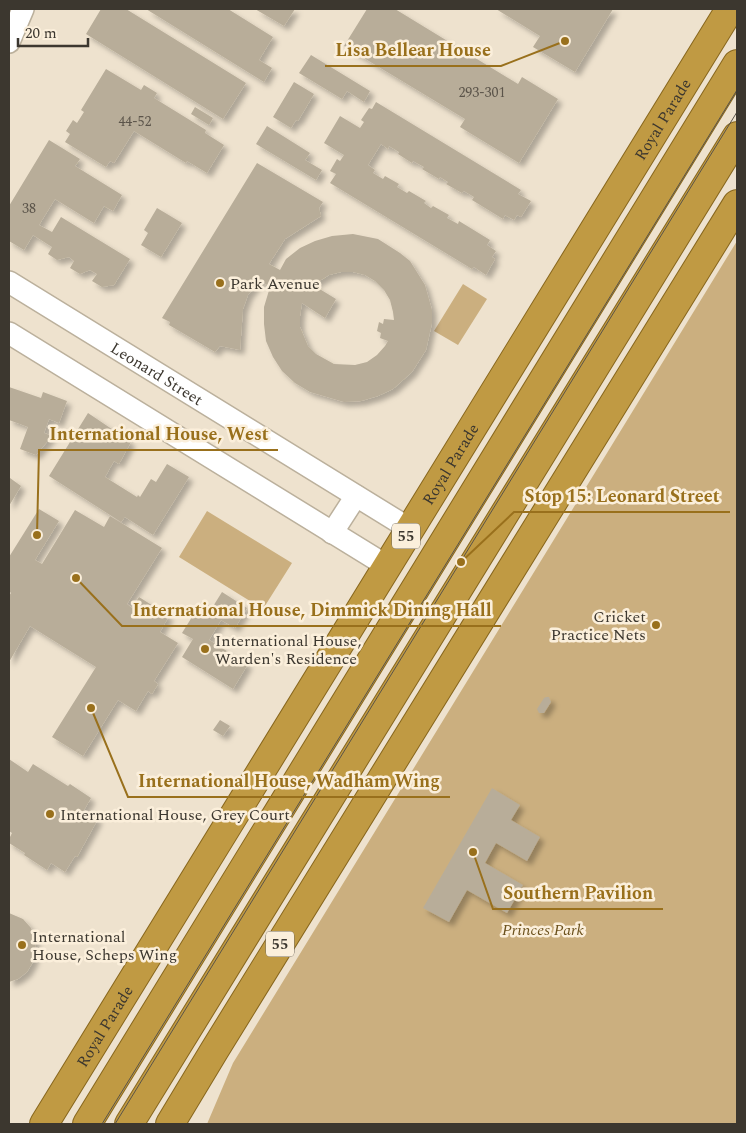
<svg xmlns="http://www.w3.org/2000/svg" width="746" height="1133" font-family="Spectral,serif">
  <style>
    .green { fill: #cbaf7f }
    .building { fill: #b8ad99; fill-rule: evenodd; filter: url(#shadow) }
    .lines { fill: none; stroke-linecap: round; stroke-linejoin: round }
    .minor-casing { stroke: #bbb09c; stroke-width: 24 }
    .trunk-casing { stroke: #87661d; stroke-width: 30 }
    .minor { stroke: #fff; stroke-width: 21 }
    .trunk { stroke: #c09a43; stroke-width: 28 }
    .tram { stroke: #595349; stroke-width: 1 }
    .poi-dot { fill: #99701c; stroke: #fbefdb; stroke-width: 2 }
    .labels { text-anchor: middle; stroke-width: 5; stroke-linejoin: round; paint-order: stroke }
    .number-label { font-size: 14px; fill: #5b544a }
    .shield { fill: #fbefdb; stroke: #756e63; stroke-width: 1 }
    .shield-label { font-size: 15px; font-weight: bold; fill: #3c372f }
    .street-label { font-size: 16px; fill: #3c372f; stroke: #fbefdb }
    .poi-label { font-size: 16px; fill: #3c372f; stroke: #fbefdb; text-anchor: start }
    .park-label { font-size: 16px; font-style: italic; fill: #6c511c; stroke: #fbefdb }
    .leader { fill: none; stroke: #99701c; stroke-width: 2 }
    .callout-dot { fill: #99701c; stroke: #fbefdb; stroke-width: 2 }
    .callout-label { font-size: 18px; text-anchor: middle; font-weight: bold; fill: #99701c; stroke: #fbefdb; stroke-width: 5; stroke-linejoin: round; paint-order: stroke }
  </style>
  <defs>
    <filter id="shadow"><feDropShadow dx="4.5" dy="4.5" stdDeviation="2.5" flood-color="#0004"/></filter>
  </defs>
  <rect width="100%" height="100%" fill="#eee2ce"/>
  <path class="green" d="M737 241V1124H207L233 1063Z
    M463 284 487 299 458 345 434 331Z
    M207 511 292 563 263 609 179 557Z"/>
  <path class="building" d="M101 9H126L246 83 223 119 86 34Z
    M146 9H228L273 37 259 60 272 68 264 82Z
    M255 9H295L284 26Z
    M367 9H395L518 84 522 77 558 99 519 163 460 127 465 119 344 46Z
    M496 9H613L575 72 533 47 540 36Z
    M311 55 370 91 364 102 347 91 342 99 299 73Z
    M106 69 141 90 144 85 157 93 154 98 206 130 205 133 224 145 207 173 187 161 186 163 134 131 114 163 110 161 106 167 65 142 70 134 66 131 73 120 77 123 84 112 81 110Z
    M294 82 314 94 298 121 296 120 291 128 273 117Z
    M376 102 521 190 518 194 531 201 521 217 517 215 514 220 505 215 503 219 472 200 474 197 464 191 462 193 446 184 448 182 440 177 439 179 422 169 424 167 413 161 412 163 398 154 399 152 389 146 388 149 381 144 368 165 375 170 373 173 383 179 385 176 399 184 397 187 407 193 409 191 426 201 424 203 431 208 433 206 449 215 447 218 458 224 459 221 490 240 487 245 496 251 492 257 495 259 486 275 474 267 472 269 330 183 336 174 330 171 337 159 340 161 344 155 324 143 340 116 360 128 364 122 361 120 369 108 372 109Z
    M195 107 213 118 209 125 191 114Z
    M267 126 310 153 305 160 322 170 316 180 256 144Z
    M49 140 80 159 75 166 122 195 113 211 104 206 94 223 55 199 39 225 52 232 61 217 130 259 114 285 102 287 92 281 97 274 90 270 80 274 70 268 74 261 69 257 57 260 48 254 52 247 33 235 24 250 9 241V206Z
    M257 163 323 202 319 208 321 216 285 239 269 264 280 270 286 259 300 248 315 241 332 236 353 234 378 239 400 253 410 261 425 285 432 310V323L426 350 412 372 393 389 378 396 361 401 344 402 310 392 295 383 282 371 273 357 266 341 264 324V307L270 287 260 280 248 295 243 309 240 350 220 346 215 352 169 325 170 322 162 318ZM341 272H353L365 275 375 281 384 290 390 300 393 312 394 320 384 319 383 324 379 322 377 331 381 333 380 338 388 341 385 346 377 355 367 362 355 365 334 364 316 354 308 346 300 327V316L302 303 325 318 336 299 313 285 329 275Z
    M157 208 182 223 161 257 141 245 148 233 144 230Z
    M9 387 41 398 43 392 67 401 59 423 49 419 44 433 52 436 36 455 20 449 28 427 9 420Z
    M88 413 131 442 119 464 114 461 105 477 137 497 138 495 140 497 151 479 156 482 167 464 189 477 153 535 125 517 121 522 49 476Z
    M10 478 21 486 9 506V479Z
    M39 509 59 521 35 560 42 564 75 510 104 527 110 516 162 548 127 604 132 608 139 597 169 616 160 632 178 643 154 681 158 684 152 694 148 691 136 711 118 700 83 756 52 737 96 667 30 626 9 662V596L11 593 9 591V557Z
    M222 592 247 608 235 628 221 620 209 640 248 664 233 689 182 657 193 639 182 633 202 601 212 608Z
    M546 697H549L551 702 544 713H539L537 709 544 698Z
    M220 720 230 726 223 736 213 730Z
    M9 759 28 772 33 764 68 786 70 784 91 798 84 810 98 819 77 857 75 856 65 872 51 863 47 870 24 855 25 853 9 843V839L12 833 9 831Z
    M492 788 520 805 511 820 540 837 527 861 496 843 485 863 523 885 507 913 467 890 449 922 423 908Z
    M9 913 23 919 31 928 35 939 36 951 33 962 27 972 18 979 9 982Z"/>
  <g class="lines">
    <g class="minor-casing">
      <g id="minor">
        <path d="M9 42 23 9"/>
        <path id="s1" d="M9 282 410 529"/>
        <path d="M9 333 387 566"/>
        <path d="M332 533 356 496"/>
      </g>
    </g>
    <g class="trunk-casing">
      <g id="trunk">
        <path id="s2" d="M44 1124 730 9"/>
        <path d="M87 1124 737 64"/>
        <path d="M129 1124 737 136"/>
        <path d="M170 1124 214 1051 737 204"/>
      </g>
    </g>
    <use href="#minor" class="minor"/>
    <use href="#trunk" class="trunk"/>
    <path class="tram" d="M102 1124 737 90
      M115 1124 737 112"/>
  </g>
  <g class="poi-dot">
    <circle cx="220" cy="283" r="5"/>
    <circle cx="656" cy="625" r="5"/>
    <circle cx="205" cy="649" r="5"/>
    <circle cx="50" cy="814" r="5"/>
    <circle cx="22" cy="945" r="5"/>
  </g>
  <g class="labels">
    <g class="number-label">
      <text x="482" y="97">293-301</text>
      <text x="135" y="126">44-52</text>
      <text x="29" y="213">38</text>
    </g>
    <g class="shield">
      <rect x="392" y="523.5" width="28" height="25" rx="4"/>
      <rect x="266" y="931.5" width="28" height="25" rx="4"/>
    </g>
    <g class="shield-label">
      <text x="406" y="541">55</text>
      <text x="280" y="949">55</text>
    </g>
    <g class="street-label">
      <text dy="6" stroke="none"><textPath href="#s2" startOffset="1180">Royal Parade</textPath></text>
      <text dy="6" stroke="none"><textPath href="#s1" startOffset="174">Leonard Street</textPath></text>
      <text dy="6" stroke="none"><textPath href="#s2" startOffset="775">Royal Parade</textPath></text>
      <text dy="6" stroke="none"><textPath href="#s2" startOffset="115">Royal Parade</textPath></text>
    </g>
    <g class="poi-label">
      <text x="230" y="289">Park Avenue</text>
      <text x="646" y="622" text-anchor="end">Cricket<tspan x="646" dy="18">Practice Nets</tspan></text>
      <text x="215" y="646">International House,<tspan x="215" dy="18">Warden's Residence</tspan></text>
      <text x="60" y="820">International House, Grey Court</text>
      <text x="32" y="942">International<tspan x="32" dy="18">House, Scheps Wing</tspan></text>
    </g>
    <g class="park-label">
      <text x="543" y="935">Princes Park</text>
    </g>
  </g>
  <path class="leader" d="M565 41L501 66H325M37 535L39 450H278M461 562L514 512H730M76 578L122 626H501M91 708L128 797H450M473 852L493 909H663"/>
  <g class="callout-dot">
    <circle cx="565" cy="41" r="5"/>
    <circle cx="37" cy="535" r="5"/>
    <circle cx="461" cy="562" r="5"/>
    <circle cx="76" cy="578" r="5"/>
    <circle cx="91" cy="708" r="5"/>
    <circle cx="473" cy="852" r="5"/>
  </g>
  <g class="callout-label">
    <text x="413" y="56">Lisa Bellear House</text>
    <text x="159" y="440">International House, West</text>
    <text x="622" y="502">Stop 15: Leonard Street</text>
    <text x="312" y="616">International House, Dimmick Dining Hall</text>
    <text x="289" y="787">International House, Wadham Wing</text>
    <text x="578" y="899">Southern Pavilion</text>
  </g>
  <rect width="746" height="1133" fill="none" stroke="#3c372f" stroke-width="20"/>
  <path d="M18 38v8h70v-8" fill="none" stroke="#3c372f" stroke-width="2.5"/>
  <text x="25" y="38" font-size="15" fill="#3c372f" stroke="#fbefdb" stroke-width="4" paint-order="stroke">20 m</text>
</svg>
